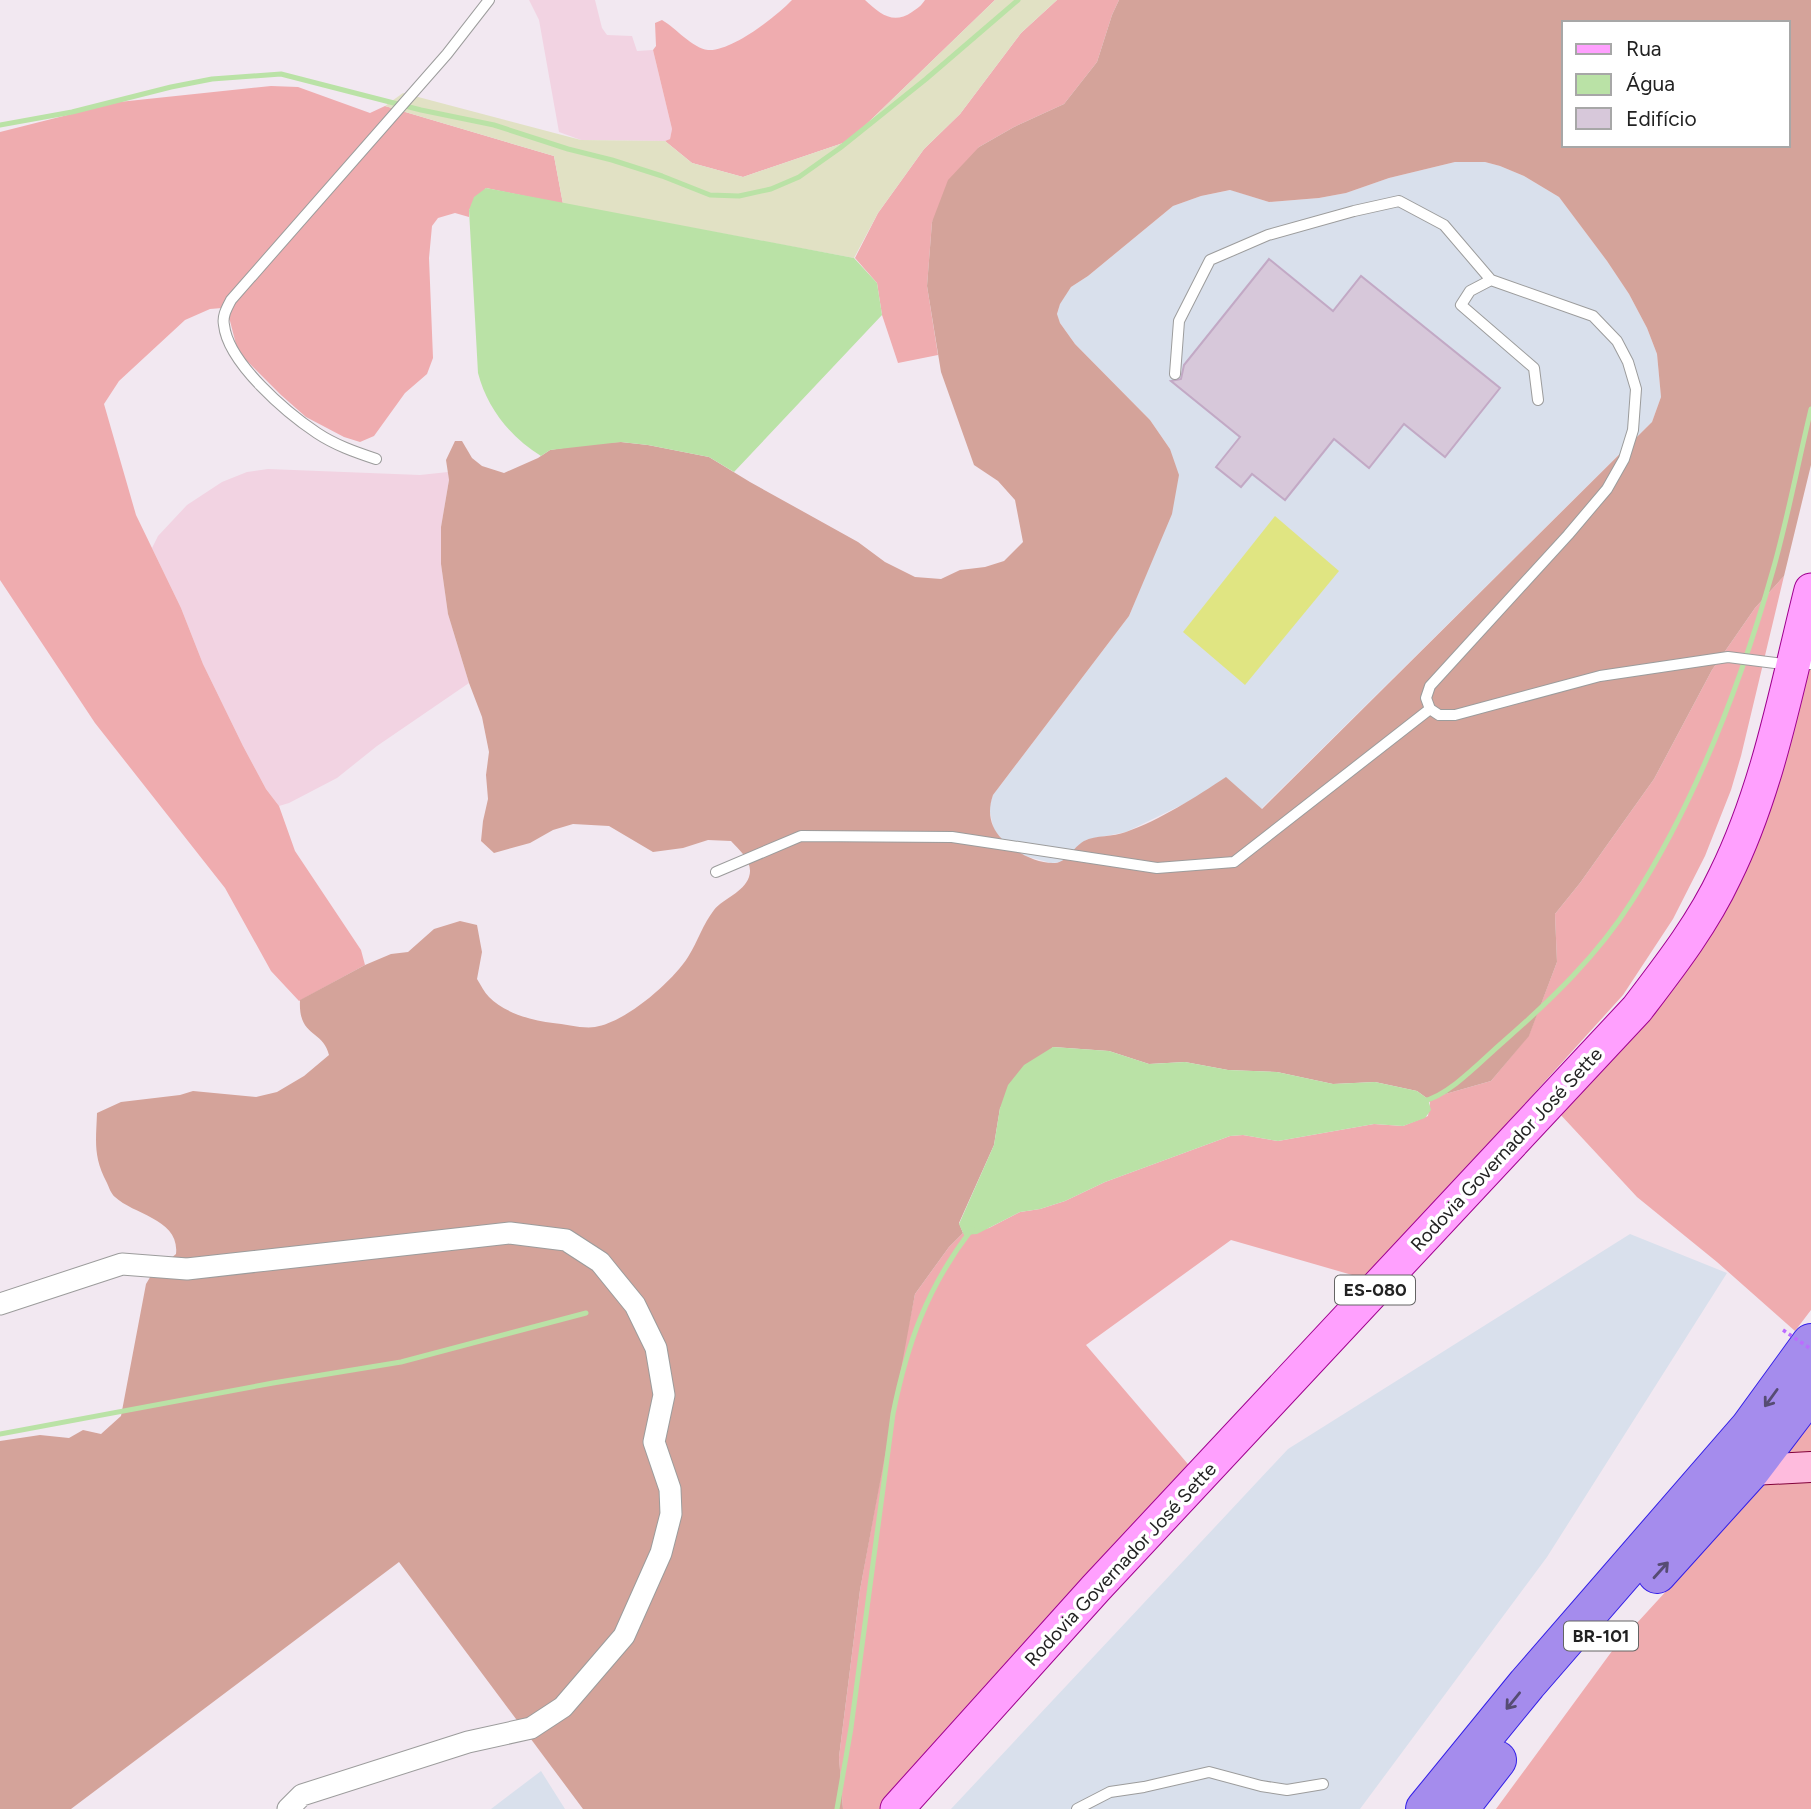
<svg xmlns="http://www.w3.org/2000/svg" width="1811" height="1809" font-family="Figtree,sans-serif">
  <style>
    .industrial { fill: #d9e0ec }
    .farmland { fill: #f2d3e2 }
    .grass { fill: #efacaf }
    .forest { fill: #d4a39a; fill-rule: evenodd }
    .wetland { fill: #e1e1c4 }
    .pitch { fill: #e0e582 }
    .water { fill: #bae2a6 }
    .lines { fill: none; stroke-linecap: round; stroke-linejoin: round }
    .stream { stroke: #bae2a6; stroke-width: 5 }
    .building { fill: #d7c8da; stroke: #c2a9c5; stroke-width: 2 }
    .lane-casing { stroke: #9c9c9c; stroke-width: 12 }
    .street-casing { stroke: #9c9c9c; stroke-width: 23 }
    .secondary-casing { stroke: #81003a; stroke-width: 32 }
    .primary-casing { stroke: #9f008e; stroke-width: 35 }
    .highway-casing { stroke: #321ee7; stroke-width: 40 }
    .lane { stroke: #fff; stroke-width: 10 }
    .street { stroke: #fff; stroke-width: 21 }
    .secondary { stroke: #febbdd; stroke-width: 30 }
    .primary { stroke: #ffa0fe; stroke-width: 33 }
    .highway { stroke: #a58ced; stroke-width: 38 }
    .path-bridge { stroke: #bc6cff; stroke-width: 3.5; stroke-dasharray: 3.5 3.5; stroke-linecap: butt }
    .oneway { stroke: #564c73 }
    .labels { text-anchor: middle; stroke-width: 7; stroke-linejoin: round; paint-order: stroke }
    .shield { fill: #fff; stroke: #646464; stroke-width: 2 }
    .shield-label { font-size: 18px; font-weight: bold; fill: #222 }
    .street-label { font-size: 19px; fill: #222; stroke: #fff }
  </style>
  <rect width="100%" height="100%" fill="#f2e8f1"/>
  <path class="industrial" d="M1455 162H1485L1500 166 1524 176 1559 197 1607 261 1629 294 1647 328 1657 354 1661 397 1652 422 1261 809 1225 778 1192 800 1126 832 1086 840 1062 862 1051 863 1025 856 1008 846 994 831 989 808 993 795 1129 616 1155 552 1170 449 1150 420 1075 344 1060 323 1057 315 1060 303 1071 287 1088 276 1173 206 1201 196 1231 190 1269 202 1319 198 1346 193 1389 178Z
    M1630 1234 1727 1273 1547 1557 1360 1809H951L1288 1449Z
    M541 1771 565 1809H491Z"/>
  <path class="farmland" d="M529 0H595L602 28 607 35 632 36 637 51 653 50 672 129 670 139 665 141 581 140 559 132 539 20Z
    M268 469 420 475 448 472 449 480 441 527V564L448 614 469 683 377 746 337 778 289 803 279 806 266 789 243 746 203 664 181 608 152 548 158 536 187 505 222 482 247 472Z"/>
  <path class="grass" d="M792 0H865C880 14 893 25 912 12 918 8 921 6 925 0H995L849 141 743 177 692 163 665 141 670 139 672 129 653 50 656 46 655 23 662 20C676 28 692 48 708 50 731 52 777 16 792 0Z
    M1057 0H1119L1112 15 1097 62 1064 104 1014 127 979 147 932 222 927 286 938 355 898 363 882 315 877 283 855 258 878 213 924 149 960 114 1021 33Z
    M271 86 298 87 370 113 385 106 554 156 563 204 486 188 469 210V217L455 213 438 218 432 226 429 258 433 358 427 374 405 393 374 436 360 442 344 437 306 417 281 395 238 352 230 321 222 308 210 309 185 320 119 381 104 404 136 515 181 608 203 664 243 746 266 789 279 806 295 851 361 950 365 965 299 1001 271 971 225 888 95 723 0 580V132L119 102Z
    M1784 576 1741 756 1731 790 1705 856 1673 919 1623 995 1366 1279 1231 1240 1086 1345 1193 1470 885 1809H843L839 1757 860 1590 902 1358 915 1294 949 1247 963 1233 989 1228 1020 1212 1040 1209 1065 1201 1105 1182 1230 1136 1243 1135 1278 1141 1374 1124 1403 1126 1428 1116 1430 1103 1428 1099 1491 1081 1529 1035 1557 962 1555 914 1580 883 1654 779 1712 670 1755 608Z
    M1811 626V1310L1795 1331 1717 1262 1637 1197 1559 1113 1675 977Z
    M1811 1416V1809H1496L1615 1647 1723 1529Z"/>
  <path class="forest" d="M1119 0H1811V465L1784 576 1755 608 1712 670 1654 779 1580 883 1555 914 1557 962 1529 1036 1491 1081 1428 1099 1417 1091 1375 1082 1333 1084 1277 1072 1228 1070 1185 1062 1149 1064 1109 1051 1053 1047 1000 1108 994 1145 959 1223 963 1233 949 1247 915 1294 860 1590 839 1757 843 1809H583L399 1562 71 1809H0V1441L40 1435 69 1438 83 1430 101 1434 121 1416 146 1284 152 1274 176 1254C180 1219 134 1215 115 1197 111 1194 109 1187 107 1183 93 1156 96 1142 97 1113L121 1102 180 1095 193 1091 256 1097 277 1092 304 1076 329 1055C323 1029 298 1038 300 1000L365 965 391 954 408 952 434 929 460 921 477 925 482 952 477 979C481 985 484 992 489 997 503 1012 532 1021 553 1023 565 1024 583 1029 595 1027 626 1022 672 982 688 957 698 941 703 924 714 910 724 898 743 893 749 877 754 862 740 851 731 841L708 840 683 848 653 852 609 826 573 824 553 830 530 843 494 853 481 841 483 821 488 799 486 775 489 752 482 717 469 683 448 614 441 564V527L449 480 446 460 455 441H462L472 458 482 466 504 473 538 458 550 450 595 443 621 442 648 445 709 457 750 482 858 542 885 562 915 577 941 579 960 570 985 567 1004 561 1023 542 1015 500 998 481 974 465 941 372 927 286 932 222 948 180 979 147 1014 127 1064 104 1097 62 1112 15ZM1564 23H1788V145H1564ZM1455 162H1485L1500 166 1524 176 1559 197 1607 261 1629 294 1647 328 1657 354 1661 397 1652 422 1262 809 1226 777C1196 797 1160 820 1126 832 1113 837 1096 835 1084 841 1073 847 1068 862 1055 863 1037 864 1015 852 1002 839 990 827 987 812 993 795L1129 616 1172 514 1179 475 1170 449 1150 420 1075 344 1060 323 1057 314 1060 304 1071 287 1088 276 1173 206 1201 196 1230 190 1269 202 1319 198 1346 193 1389 178Z"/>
  <path class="wetland" d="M995 0H1057L1021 33 960 114 924 149 878 213 854 258 563 204 554 156 385 106 403 93 581 140 665 141 692 163 743 177 849 141Z"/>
  <path class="pitch" d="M1275 516 1339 571 1245 685 1183 632Z"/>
  <path class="water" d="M486 188 854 258 877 283 882 315 734 472 709 457 648 445 621 442 550 450 541 456C511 438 487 408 478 373L469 210 474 197Z
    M1053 1047 1109 1051 1149 1064 1185 1062 1228 1070 1277 1072 1333 1084 1375 1082 1417 1091 1428 1099 1431 1110 1425 1118 1403 1126 1374 1124 1278 1141 1243 1135 1230 1136 1105 1182 1065 1201 1040 1209 1020 1212 977 1234 964 1235 959 1224 994 1145 1000 1108 1008 1085 1024 1065Z"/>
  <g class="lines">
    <path class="stream" d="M0 125 72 112 171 87 212 79 281 74 421 110 494 125 568 149 612 160 662 176 710 195 739 196 771 189 799 177 840 148 926 79 1018 0
      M1423 1101C1449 1096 1483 1059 1503 1042 1551 1000 1598 955 1632 901 1696 801 1741 683 1773 570 1788 517 1798 463 1811 409
      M0 1434 273 1383 401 1362 586 1313
      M837 1809 851 1728 893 1414C907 1344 927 1287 972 1229"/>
  </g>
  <path class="building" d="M1269 259 1333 311 1361 276 1500 388 1445 457 1404 424 1369 468 1334 439 1285 500 1252 474 1241 487 1216 467 1240 437 1171 381 1181 379 1184 365Z"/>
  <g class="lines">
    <g class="lane-casing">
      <path id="lane" d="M1491 280 1470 291 1461 305 1534 368 1538 400
        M1175 374 1179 321 1210 260 1268 235 1354 211 1399 201 1444 225 1491 280 1593 316 1617 341 1628 362 1636 389 1633 430 1624 459 1607 489 1568 535 1430 686 1426 698 1430 709 1439 715H1455L1600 676 1728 657 1791 665 1811 664
        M376 459C355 452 335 445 317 433 287 413 228 363 224 325 222 316 227 308 231 300L447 54 489 0
        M716 872 801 836 952 837 1157 868 1234 862 1430 709
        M1077 1809 1110 1792 1144 1787 1209 1772 1261 1786 1287 1790 1323 1784"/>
    </g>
    <g class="street-casing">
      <path id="street" d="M0 1304 122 1264 187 1269 510 1233 566 1240 600 1262 635 1305 656 1348 664 1395 654 1442 670 1489 671 1514 661 1553 624 1636 563 1707 531 1728 468 1742 302 1795 288 1809"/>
    </g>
    <g class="secondary-casing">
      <path id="secondary" d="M1751 1470 1811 1467"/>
    </g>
    <g class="primary-casing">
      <path id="primary" d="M897 1809 1096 1588 1637 1009C1669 967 1702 925 1725 876 1769 787 1787 685 1811 590"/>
    </g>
    <g class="highway-casing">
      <path id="highway" d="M1657 1574 1751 1470 1811 1391
        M1425 1809 1527 1684 1750 1427 1811 1343
        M1459 1809 1497 1760"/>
    </g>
    <use href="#lane" class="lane"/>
    <use href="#street" class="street"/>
    <use href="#secondary" class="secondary"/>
    <use href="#primary" class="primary"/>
    <use href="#highway" class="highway"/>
    <path class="path-bridge" d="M1783 1330 1811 1349"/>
  </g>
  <defs><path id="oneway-shaft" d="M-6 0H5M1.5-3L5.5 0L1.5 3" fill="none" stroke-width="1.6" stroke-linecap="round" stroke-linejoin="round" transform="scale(1.75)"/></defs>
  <g class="oneway">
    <use href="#oneway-shaft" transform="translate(1771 1398) rotate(126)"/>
    <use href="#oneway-shaft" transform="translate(1661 1570) rotate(-48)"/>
    <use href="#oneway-shaft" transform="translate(1513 1701) rotate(129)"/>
  </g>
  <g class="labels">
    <g class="shield">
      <rect x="1335" y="1275.5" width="80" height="29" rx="5"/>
      <rect x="1564" y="1621.5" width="74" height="29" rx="5"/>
    </g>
    <g class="shield-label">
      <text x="1375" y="1296">ES-080</text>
      <text x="1601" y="1642">BR-101</text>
    </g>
    <g class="street-label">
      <text transform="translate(1506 1149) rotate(-47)" y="7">Rodovia Governador José Sette</text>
      <text transform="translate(1120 1564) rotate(-47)" y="7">Rodovia Governador José Sette</text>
    </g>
  </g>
  <rect x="1562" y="21" width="228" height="126" fill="#ffffff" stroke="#a7a7a7" stroke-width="2"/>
  <rect x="1576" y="44" width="35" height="10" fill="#ffa0fe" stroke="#a7a7a7" stroke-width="2"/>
  <text x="1626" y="56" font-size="21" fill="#222222">Rua</text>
  <rect x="1576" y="74" width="35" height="21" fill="#bae2a6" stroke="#a7a7a7" stroke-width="2"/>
  <text x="1626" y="91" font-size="21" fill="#222222">Água</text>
  <rect x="1576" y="108" width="35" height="21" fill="#d7c8da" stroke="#a7a7a7" stroke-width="2"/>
  <text x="1626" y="126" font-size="21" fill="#222222">Edifício</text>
</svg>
